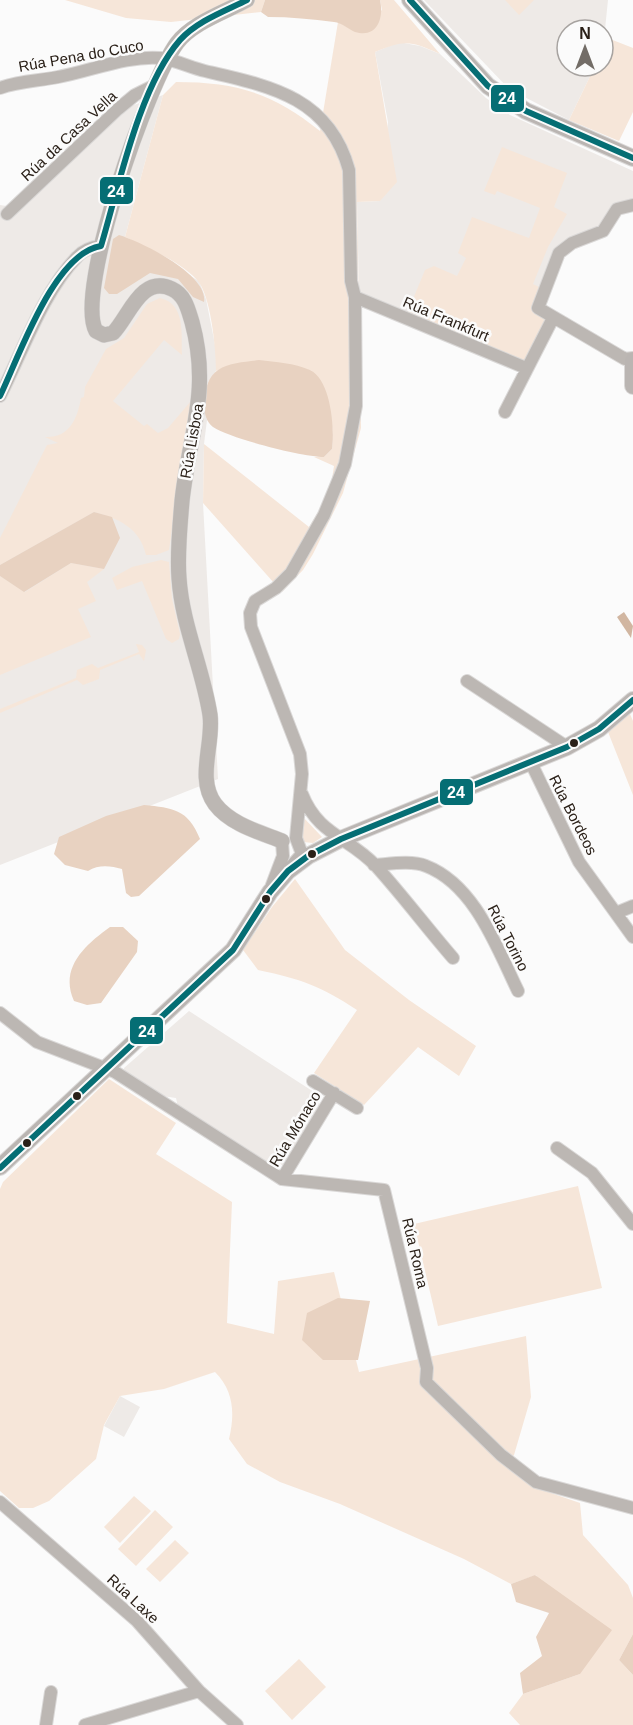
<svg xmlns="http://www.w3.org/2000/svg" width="633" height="1725" font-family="Helvetica,sans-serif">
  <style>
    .built { fill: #eeeae7 }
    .green { fill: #f6e6d9 }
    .forest { fill: #e8d2c1 }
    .water { fill: #d1b6a1 }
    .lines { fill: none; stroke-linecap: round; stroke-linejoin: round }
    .minor-casing { stroke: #dad8d7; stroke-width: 14 }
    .tertiary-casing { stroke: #dad8d7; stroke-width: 16 }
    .secondary-casing { stroke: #dad8d7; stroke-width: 18 }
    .minor { stroke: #bcb7b3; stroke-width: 12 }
    .tertiary { stroke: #bcb7b3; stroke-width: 15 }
    .secondary { stroke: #bab5b2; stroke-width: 16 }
    .bus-1-casing { stroke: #fbfbfb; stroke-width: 10 }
    .bus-1 { stroke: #056e74; stroke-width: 6 }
    .bus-dot { fill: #2a2018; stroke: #fbfbfb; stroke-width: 2 }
    .labels { text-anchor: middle; stroke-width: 5; stroke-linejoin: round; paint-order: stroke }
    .street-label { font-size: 15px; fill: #2a2018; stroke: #fbfbfb }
    .line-badge { stroke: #fbfbfb; stroke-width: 2 }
    .badge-label { font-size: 16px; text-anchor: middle; font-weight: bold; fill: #fff }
  </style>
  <rect width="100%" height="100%" fill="#fbfbfb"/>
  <path class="built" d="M424 0H608L603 49V30H567V66H595L569 120 509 89Z
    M399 42 420 46 440 54 486 98 510 115 633 171V203L602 228 565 246 525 362 359 293 357 202 380 201 388 122 375 52Z
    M163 95 125 237 199 281 206 299 216 350V371L207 384 205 404 207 420 204 444 203 503 218 779 0 865V205L20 208 128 107Z
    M189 1011 317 1094 319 1106 285 1164 276 1167 178 1107 176 1098 162 1096 125 1074 124 1068Z
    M120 1396 140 1407 124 1437 104 1426Z"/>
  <path class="green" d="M65 0H265L261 12 171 22 126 18Z
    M380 0H394L440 54C411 41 405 39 375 52L397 182 380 201 357 202 361 428 343 493 313 554 303 570 282 592 203 503 204 444 309 527 330 492 334 466 314 457H324L332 449C336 419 324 398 312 371 279 361 249 356 216 371 216 350 211 295 197 280 179 260 148 249 125 237L163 95 176 82C236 82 273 93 320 131L338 22 354 31 382 10Z
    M505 0H534L519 15Z
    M605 37 633 48V112L619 141 569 120 595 66H603Z
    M502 147 567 173 554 207 567 214 548 247 533 284 543 289 547 318 525 362 406 316 425 270 434 266 457 276 466 258 458 253 472 217 529 238 540 208 497 191 495 195 484 191Z
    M160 298C186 304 181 334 182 355L164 340 113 401 144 426 147 424 158 433 168 428 191 401 169 550 156 555H146C140 528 118 518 94 512L0 565V538L47 445 58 443 45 437C69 438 77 420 81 398L84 397 85 387 106 349 124 338 147 304Z
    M161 560 169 562 172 599 180 634 179 639 172 643 166 639 142 581 117 590 112 578 132 567Z
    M71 563 104 569 87 582 96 601 78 609 91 637 0 675V576L25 592Z
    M136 644 142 645 146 650 144 661 139 654 100 670 99 679 83 685 77 680 0 713V709L76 678 77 670 92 664 98 668 139 652Z
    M630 714 633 721V795L608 732Z
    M303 817 322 837 313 843 303 842 300 833Z
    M295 879 345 950 409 1000 476 1046 459 1076 418 1047 364 1105 314 1073 357 1010C321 986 301 979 258 970L243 950 272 907Z
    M109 1079 176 1123 156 1154 232 1202 227 1323 274 1334 278 1281 334 1272 359 1372 526 1336 531 1397 514 1455 511 1458 548 1492 580 1503 583 1535 628 1585 633 1598V1634L619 1660 633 1675V1725H520L509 1713 523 1694 580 1674 536 1575 511 1584 464 1559 340 1504 280 1482 247 1464 229 1439C235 1414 234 1391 215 1372L164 1389 120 1396 104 1425 96 1459 49 1501 33 1508H19L0 1491V1189L3 1182Z
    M578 1186 602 1288 438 1326 414 1224Z
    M134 1496 151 1511 120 1543 104 1527Z
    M155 1510 173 1527 136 1566 118 1549Z
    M175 1540 189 1553 160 1582 146 1569Z
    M299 1659 326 1687 292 1720 265 1691Z"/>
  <path class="forest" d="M265 0H380C384 17 378 39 355 32 348 29 342 23 334 22 312 19 290 17 268 17L261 12Z
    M119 235C142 242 209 275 204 302L193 297 178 279 150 273 117 294H109L104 288 113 239Z
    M259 360C276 362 294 363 310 370 331 380 335 429 332 449L324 457C302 457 232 439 213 427 198 416 203 379 218 370 230 362 245 362 259 360Z
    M94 512 112 517 120 538 104 569 71 563 24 592 0 576V565Z
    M144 805C173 808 188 809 200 839L139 896 131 897 126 893 122 869C111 866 99 864 88 871L65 865 54 854 59 837 106 816Z
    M110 927H123L138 941 137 952 101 1003 87 1005 74 1001C59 968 85 945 110 927Z
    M338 1298 370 1301 358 1360H323L302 1340 307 1313Z
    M535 1575 612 1630 580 1674 523 1694 520 1673 542 1656 536 1637 549 1613 516 1602 511 1584Z
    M633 1634V1675L619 1660Z"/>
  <path class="water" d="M624 612 633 626 631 638 617 617Z"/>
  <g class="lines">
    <g class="minor-casing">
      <path id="minor" d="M0 88C19 81 38 81 58 77 91 71 127 55 161 58 176 60 191 68 205 71 270 86 329 97 349 170L351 281 355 297 356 406 345 464 324 515 291 573 276 588 255 601 250 613 251 627 300 754 302 774 296 838 302 854 294 863
        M633 205 617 209 603 231 572 243 559 253 538 308 625 359 633 358
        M7 214 118 109 135 95 155 85
        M355 297 526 368
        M0 396C22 353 43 292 77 257 83 250 92 247 101 246
        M505 412 553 318
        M467 681 567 747
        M531 763 579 862 633 937
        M302 794C318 835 349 837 376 866 403 896 427 928 453 958
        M374 865C389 864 412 860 426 866 475 885 497 948 518 991
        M272 885 283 856 282 841
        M616 913 633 906
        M0 1013 37 1042 115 1072 282 1179 384 1190 427 1368 426 1382 501 1455 536 1482 633 1508
        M313 1081 357 1108
        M557 1148 592 1173 633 1224
        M282 1179 334 1093
        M0 1502 137 1621 199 1691 237 1725
        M46 1725 51 1692
        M85 1725 199 1691"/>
    </g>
    <g class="tertiary-casing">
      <path id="tertiary" d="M247 0C225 12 192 23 177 43 149 81 74 292 96 331L104 335 113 333C129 317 141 274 172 289 185 295 188 309 192 322 211 391 189 435 182 501 180 526 177 553 179 578 182 625 203 669 210 715 214 744 196 778 215 804 230 824 259 832 282 841"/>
    </g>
    <g class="secondary-casing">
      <path id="secondary" d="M410 0 488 86 526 111 633 158
        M633 361V386
        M0 1167 233 950 270 892 288 871 308 856 341 839 567 747 599 729 633 700"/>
    </g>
    <use href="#minor" class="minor"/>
    <use href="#tertiary" class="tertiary"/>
    <use href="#secondary" class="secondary"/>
    <g class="bus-1-casing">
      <path id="bus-1" d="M410 0 488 86 526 111 633 158
        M0 396C19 357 54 253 101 246 119 186 139 87 180 40 197 21 225 11 247 0
        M0 1168 233 950 270 892 288 871 308 856 341 839 567 747 599 729 633 700"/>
    </g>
    <use href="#bus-1" class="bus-1"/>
  </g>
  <g class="bus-dot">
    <circle cx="574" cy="743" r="5"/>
    <circle cx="312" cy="854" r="5"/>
    <circle cx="266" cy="899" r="5"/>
    <circle cx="77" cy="1096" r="5"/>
    <circle cx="27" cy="1143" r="5"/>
  </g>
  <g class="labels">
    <g class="street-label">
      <text transform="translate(81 56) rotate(-10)" y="5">Rúa Pena do Cuco</text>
      <text transform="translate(69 136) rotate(-43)" y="5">Rúa da Casa Vella</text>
      <text transform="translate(446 319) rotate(23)" y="5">Rúa Frankfurt</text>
      <text transform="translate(192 441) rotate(-80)" y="5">Rúa Lisboa</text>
      <text transform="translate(573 815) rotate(63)" y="5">Rúa Bordeos</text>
      <text transform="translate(508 938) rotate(63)" y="5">Rúa Torino</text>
      <text transform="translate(295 1129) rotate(-59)" y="5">Rúa Mónaco</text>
      <text transform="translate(415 1253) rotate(77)" y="5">Rúa Roma</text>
      <text transform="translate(133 1599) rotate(43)" y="5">Rúa Laxe</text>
    </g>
  </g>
  <g class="line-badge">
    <rect x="490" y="84" width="35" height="29" rx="6" fill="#056e74"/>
    <rect x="99" y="176" width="35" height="29" rx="6" fill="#056e74"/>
    <rect x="439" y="778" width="35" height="28" rx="6" fill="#056e74"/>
    <rect x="129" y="1016" width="35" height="29" rx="6" fill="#056e74"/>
  </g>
  <g class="badge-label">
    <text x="507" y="104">24</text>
    <text x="116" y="197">24</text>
    <text x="456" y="798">24</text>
    <text x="147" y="1037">24</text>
  </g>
  <g transform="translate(585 48)"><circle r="28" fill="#fbfbfb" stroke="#a7a3a0" stroke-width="1.5"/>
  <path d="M0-4.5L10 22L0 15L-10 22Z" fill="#736d67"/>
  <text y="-9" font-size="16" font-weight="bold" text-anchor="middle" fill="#2a2018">N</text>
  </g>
</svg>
